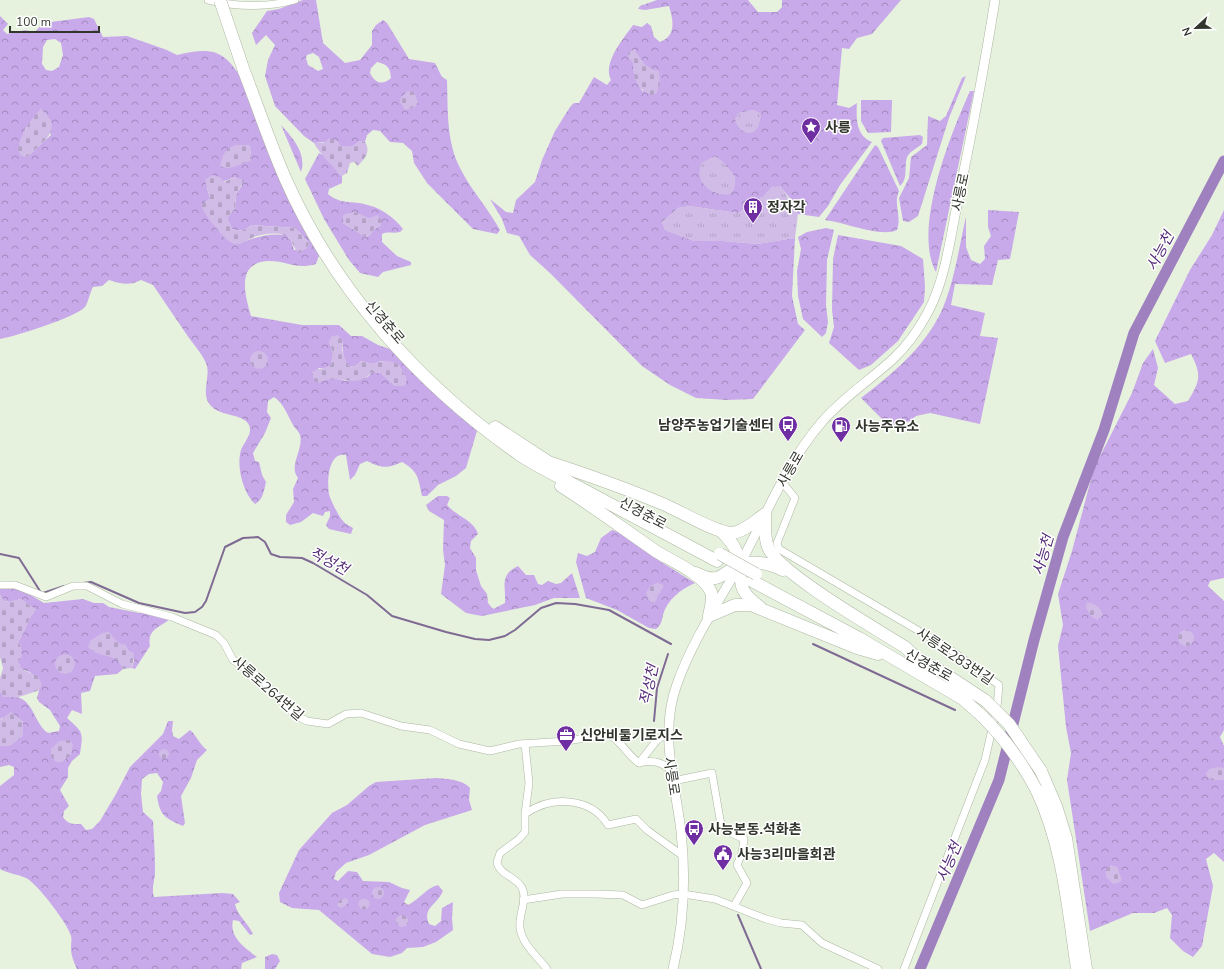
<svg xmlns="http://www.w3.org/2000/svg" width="1224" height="969" font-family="'Nunito Sans','Noto Sans KR',sans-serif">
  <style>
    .grass { fill: url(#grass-tufts) }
    .forest { fill: url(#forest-crowns); fill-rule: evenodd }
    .cemetery { fill: url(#cemetery-stones) }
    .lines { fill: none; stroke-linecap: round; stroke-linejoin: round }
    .stream { stroke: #7f6a94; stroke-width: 2 }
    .river { stroke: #a081c0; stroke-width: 11 }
    .minor-casing { stroke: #acb6a3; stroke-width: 8 }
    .tertiary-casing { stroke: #acb6a3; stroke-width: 10 }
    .trunk-casing { stroke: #acb6a3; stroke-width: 13 }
    .minor { stroke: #fff; stroke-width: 7 }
    .tertiary { stroke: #fff; stroke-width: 9 }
    .trunk { stroke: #fff; stroke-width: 12 }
    .trunk-bridge-casing { stroke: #acb6a3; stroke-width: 13; stroke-linecap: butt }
    .trunk-bridge { stroke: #fff; stroke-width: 12 }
    .labels { text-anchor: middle; stroke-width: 3; stroke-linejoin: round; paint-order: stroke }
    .poi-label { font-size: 14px; font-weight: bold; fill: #31352d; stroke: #fff; text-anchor: start }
    .street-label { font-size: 14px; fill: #31352d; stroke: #fff }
    .water-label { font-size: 15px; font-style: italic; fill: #552c78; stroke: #fff }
  </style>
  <defs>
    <pattern id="grass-tufts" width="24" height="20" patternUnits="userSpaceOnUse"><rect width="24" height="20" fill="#d1bce8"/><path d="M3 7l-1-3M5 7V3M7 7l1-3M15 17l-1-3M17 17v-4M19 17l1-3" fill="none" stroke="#b4a2c7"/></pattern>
    <pattern id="forest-crowns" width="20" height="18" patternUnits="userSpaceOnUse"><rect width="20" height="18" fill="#c8a9ea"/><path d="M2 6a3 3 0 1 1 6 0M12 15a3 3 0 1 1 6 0" fill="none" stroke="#a38abe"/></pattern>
    <pattern id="cemetery-stones" width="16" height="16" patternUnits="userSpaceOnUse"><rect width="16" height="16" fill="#d1bce8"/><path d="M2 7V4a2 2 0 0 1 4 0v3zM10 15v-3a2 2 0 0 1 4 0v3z" fill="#b4a2c7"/></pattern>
  </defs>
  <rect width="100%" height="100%" fill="#e7f2de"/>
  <path class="grass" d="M753 110 761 114 758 127 753 132 744 133 740 129 735 119 739 113Z
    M715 156 725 164 735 177 734 189 729 194C717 196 703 188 700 176 699 172 701 166 701 162Z
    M780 185 798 214 795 238 758 244 722 241H694L665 230 662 222 678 208 689 206 738 213 765 195 772 187Z"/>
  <path class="forest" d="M303 0H316L323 43 345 63 360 60 372 45V31L376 25 383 20 387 23 409 59 435 63 442 77 447 80C448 108 446 141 460 168 471 190 488 208 500 230L497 234 473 229 427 183 414 163 412 151 403 143 390 142 380 131 373 130 367 135 365 142 360 141 353 146H340L337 141 314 143 304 136 275 106 265 76 268 60 275 45 266 35 256 45 252 33 267 11 279 9ZM313 53 319 57 323 69 318 71 308 65 306 58 307 55ZM377 62C388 65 390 67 391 78 382 86 375 83 370 73L371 68ZM408 91 415 107 405 109Z
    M657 0H748L758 12H777L782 7V0H901L872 34 857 38 849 49 842 48 837 105 849 108 857 103C856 118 856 136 872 142L840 185 828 206 819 217 798 214 792 201 780 186 772 187 765 195 738 213 689 206 678 208 662 222 665 230 694 241H722L758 244 795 238 792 296 798 324 805 330 753 399 727 400 696 398 670 385 642 366 551 274 530 255 519 236 507 233 502 219 490 199 506 212 513 213 516 200 535 182 542 160 555 131 570 107 574 103H579L594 77 607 85 611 80C602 63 624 38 633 25L642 27 647 23 651 26 654 37 660 42C677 36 673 19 669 6L645 10 638 9 640 6ZM634 50 644 64 651 70 643 92C633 78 633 67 634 50ZM753 110 761 114 758 127 753 132C742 134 739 128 735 119L739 113ZM715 156 725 164 735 177 734 189 729 194C717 196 703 188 700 176 699 172 701 167 701 163Z
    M0 16 8 24 3 30 7 34 25 30 35 32 43 23 89 17 94 19 103 37 127 36 167 50 177 55C212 47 224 49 243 81L320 253 316 264C296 270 287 261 270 261 235 261 245 295 251 316L302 325H339L351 336H362L378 345 393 350 419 378 477 431 466 468 456 476 438 485 427 496H422C418 478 419 472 402 462 388 469 381 468 367 461L360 464 355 475 350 480 346 455C328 451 327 482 329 494 330 499 339 517 343 521 345 524 350 526 353 528L351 534 329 529 326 525 330 516V511L325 512 323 516 313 513 301 522 290 525 286 522V515L294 502 293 489 298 478C288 466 304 449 300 435 299 432 295 428 293 425 287 414 284 404 274 397L268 401 267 412 271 418 265 433 253 453 255 461 259 462 262 475 266 482C264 490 263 500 255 504 243 493 236 466 241 450 244 442 253 434 249 425 243 412 217 418 208 402 202 389 211 375 206 363 202 354 195 346 189 338 177 320 165 303 153 285L141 280C129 286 122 284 109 280L102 286 93 287C90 292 88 303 85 307 74 318 16 336 0 339ZM55 39 61 43 63 55 59 67 52 71 46 70 42 64 43 47 47 40ZM41 109 51 135 27 157 25 129ZM250 145 251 160 240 164ZM235 177 242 185 236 195 235 208 227 218 232 229C240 232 245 231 251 225L296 228 309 243 307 248 294 250 291 240 286 235C268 233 255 237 239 244L210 198 207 188ZM329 341H343C342 350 343 356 347 365 353 368 357 366 361 361L373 364 381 361 398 364 406 378 405 385 395 386 381 373 372 372 368 377 346 381 332 378 325 379 318 368H326L331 365 333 353Z
    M966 76 949 118 918 216 909 222 903 221 899 198 909 178 911 157 927 145 928 116 940 121 946 116 962 78Z
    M970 91H974L936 272C912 229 951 133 970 91Z
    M861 100H892L891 132 868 133 861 121Z
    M281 125C293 138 307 154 301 172Z
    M920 135 923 137 922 144C918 147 912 151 909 154 902 163 910 177 900 186L881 141 883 138Z
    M875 145 878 147 899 191C893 204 902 217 897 230 881 238 844 222 825 220Z
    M319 153C328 157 334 169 342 176V183L329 189 328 194C340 204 350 201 364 204 379 207 393 216 403 229L400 232C393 234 388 231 382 234V242L397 256 411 262V265L383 272 378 277 360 273 349 260 324 219 305 179ZM355 212 381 225 373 230 370 235 366 237 343 223 344 215Z
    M988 210 1019 212 1010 259 998 260 992 285 955 284 951 305 985 313 980 336 998 338 980 424 930 413 916 416 910 421 886 428 884 421 861 398C892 374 924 348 941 312 954 284 959 247 966 217V247L971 260 980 264 985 259 984 246 991 236 988 227Z
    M1224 210V578L1210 581 1208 586 1224 601V730L1220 737 1224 746V768L1212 780H1224V862L1214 853 1206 859 1213 886 1202 946 1193 957 1183 951 1170 938 1172 915 1167 908 1154 913H1133L1090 931 1067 780 1071 753 1066 727 1058 646 1063 625 1058 594 1072 551 1094 468 1132 393 1143 363 1153 349 1158 368 1154 385 1175 404 1188 401C1200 381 1202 375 1191 354L1165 363 1155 341 1190 270 1212 235Z
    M826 228 834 230 827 260 826 305 828 322 826 333 822 337 803 319 798 296 797 271 801 249 798 237 807 232Z
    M838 235 901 246 923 259 925 286 924 302 898 341 871 365 859 370 829 343 834 327 832 310 833 259Z
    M438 496H447L450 498 447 505C456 516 474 520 478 534L471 541 470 548 476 558V570L481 586 487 594 488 603 493 609 505 603C506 586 499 575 518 566L526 575H534L538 584 542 585 548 581 556 584 561 583 572 573 580 598H554L535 605 482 616 466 613 441 594 445 565 443 550 444 520 429 511 426 505Z
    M612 530 623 534 661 562 695 583C681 589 667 600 663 615 661 622 662 624 656 629L649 628 617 610 586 598 576 562 578 553 587 556 595 552 601 538ZM657 583 663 586 653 603Z
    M0 588H19L44 603 83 599 94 603H103L109 607 139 613 147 612 168 617 169 620C157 628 147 631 150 646L135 669 132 668 134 660 125 645 119 644 108 632 90 641 120 661 123 669 117 674 95 676 90 691 81 693 82 714 72 710 67 718C84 733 83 732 80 754L72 761 68 768V777L60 790 69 806 64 811 63 817C67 824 73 824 81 824L86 830 92 829 100 821 116 794 130 767 163 734 168 721H173L172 730 173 736 179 739 190 730C197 736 199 744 207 750L197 760 191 778 181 796 185 823 183 826C165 818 160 816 157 796L161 791 163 782 157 773 149 774 142 779 141 794 143 812 153 821C154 838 155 855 155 872 155 881 151 887 154 897L222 893 233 894 240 902 235 904C237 915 248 923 253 934L250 935 239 921 233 920C229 937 244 947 257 957L242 963 241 969H77C74 962 71 956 71 948 71 944 72 940 71 936 68 924 37 883 26 878 17 874 10 874 0 869V786L14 775V767L9 765 0 767V746L10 745 2 717 0 720V691L4 697C8 697 15 696 20 698 34 704 35 724 48 733L59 731 60 726 50 710 39 702 37 698 41 683 30 672 21 669 18 661 21 648 18 642C26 631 27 618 36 610L21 599 10 602 4 601 0 595Z
    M436 778C447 779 462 779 470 788L469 800 472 810 425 825 369 855 346 863 336 872 334 879 338 881 348 871 357 872 363 881 389 882 402 888 410 890 404 902 408 905C420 899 426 888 438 885L443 891C437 905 422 908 429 924L435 926 441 921 442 908 453 902 452 918 453 930 436 942 423 947 407 948 402 953 390 957 372 954 319 910 292 908 280 902 279 893 299 850 332 813 347 805 369 786 376 782Z
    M272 954 277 955 280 961 275 969H265V957Z"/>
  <path class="cemetery" d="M634 49C641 60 646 69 659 71L660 83 657 93 652 95C637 90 633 78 633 63L628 57V53Z
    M408 91 414 92 418 102 415 107 405 110 400 102 401 97Z
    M41 109C65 129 44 141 27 157L21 156 18 150C21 133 29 121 41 109Z
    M330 138 337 141 341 146H353L360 141 365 142C371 152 365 158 358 166L354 162 350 163 347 173 342 176C333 167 319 153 314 143H323Z
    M236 145H250L251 160C242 163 228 173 220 165 223 154 225 149 236 145Z
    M212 175 220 177 224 182 235 177 244 180 236 195 235 208 227 218 232 229C240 232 245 231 251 225L296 228 309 243 307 248 299 253C292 248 293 237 284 235 275 232 263 234 254 237 248 239 241 246 234 244 227 241 222 235 218 230 211 222 204 214 201 204L210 198 205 180Z
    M355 212 369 218 378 215 382 221 381 225 373 230 370 235 366 237 343 223V215Z
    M338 335 343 341 342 350 347 365C353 368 357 366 361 361L373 364C382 360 389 360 398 364L406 378 405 386H395L381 373 372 372C356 391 338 372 319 383L314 381 312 372C318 368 325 369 331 365L333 353 329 341 332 336Z
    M250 360a9 9 0 1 1 18 0a9 9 0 1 1-18 0Z
    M657 583 664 585 654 604 648 599 646 593 650 586Z
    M0 595 4 601 10 602 21 599 36 610C27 618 26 631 18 642L21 648 22 657 18 661 21 669 38 676 41 683 40 690 19 697H4L0 691V678L3 668 0 657Z
    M1087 602C1096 604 1100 607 1103 615L1097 620 1091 616 1086 608Z
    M1178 638a8 8 0 1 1 16 0a8 8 0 1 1-16 0Z
    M108 632 119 643 125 645 128 650 134 653 132 668 123 669C116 651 100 660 88 647L90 641 102 633Z
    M55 664a10 10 0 1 1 20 0a10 10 0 1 1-20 0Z
    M11 712 23 721V736L10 746H0V720Z
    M69 740 73 744 71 755 62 762H56L51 757V749L59 741Z
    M159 754a5 5 0 1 1 10 0a5 5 0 1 1-10 0Z
    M1217 767 1224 768V780H1212L1207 777 1206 773 1209 769Z
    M1111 865 1117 867 1122 880 1118 883 1113 884 1106 877V870Z
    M372 893a6 6 0 1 1 12 0a6 6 0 1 1-12 0Z
    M346 898 348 900V903L342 908 338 907 337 904 340 900Z
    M358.5 904a5.5 5.5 0 1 1 11 0a5.5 5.5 0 1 1-11 0Z
    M396 921a6 6 0 1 1 12 0a6 6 0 1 1-12 0Z"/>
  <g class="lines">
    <path class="stream" d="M0 554 19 558 40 591
      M83 583 91 582 139 603 185 613 195 612 202 607 206 601 225 547 243 538 258 537 265 542 271 554 280 557 302 558 313 563 367 595 392 616 446 632 475 639 489 640 505 636 515 630 541 608 556 603 575 604 609 610 671 644
      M43 593 64 586
      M813 644 955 710
      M654 721 657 688 668 654
      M738 915 761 969"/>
    <path class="river" d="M920 969 999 780 1034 640 1063 537 1104 430 1134 333 1224 161"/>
    <g class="minor-casing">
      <path id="minor" d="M208 0C237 7 266 8 295 0
        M782 482 795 498 777 543 779 549 948 648 999 685 997 707 985 760 904 969
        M0 585H15L46 597 73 586H87L122 604 172 617 216 635 224 643 233 660 259 677 295 715 307 721 328 724 346 714 361 713 401 726 430 730 459 744 490 751 519 744 567 741 608 734C621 740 627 755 639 763L657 740 668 733
        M525 744 529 783 525 814V832L519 839 500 853 497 862C499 875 517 877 522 888 528 899 518 916 520 928 522 944 538 957 547 969
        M639 763C651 760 662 761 671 771
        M673 781 712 773 721 825 725 830 744 839 742 853 737 865 747 883 734 906
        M525 814C550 796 590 796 608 825L636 819 647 830 683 856
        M523 900 562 894H596L623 895 642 905 673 895 683 894 715 899 766 919 781 923 802 925 822 943 878 969"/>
    </g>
    <g class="tertiary-casing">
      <path id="tertiary" d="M673 969C684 924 686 877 681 831 675 782 659 733 677 684 692 642 717 604 739 566 765 518 785 465 821 423 842 398 869 381 893 359 907 346 919 329 928 312 945 280 950 240 957 205 971 137 984 69 995 0"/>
    </g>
    <g class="trunk-casing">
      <path id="trunk" d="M244 71C258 107 270 144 286 180 335 291 421 386 520 455 539 468 562 478 582 489 627 513 672 537 717 561
        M495 427 550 463
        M545 461C585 474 625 488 663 504 682 512 712 531 731 533 743 533 756 520 765 514 765 524 764 537 768 547 777 572 878 630 905 647L919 660
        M561 486C594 507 625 530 657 552 672 561 704 575 711 592 714 599 710 609 709 616
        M720 530C727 537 734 544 737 553 746 579 731 586 760 607
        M696 573C720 585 720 574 738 566 752 559 770 564 783 570
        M752 581 859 638 963 699 983 717
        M709 616 735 605H751L857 648 878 654
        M913 656 942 672 986 701
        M1041 771 1056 806 1066 838 1086 969
        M1036 789C1063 845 1068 908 1077 969"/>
    </g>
    <use href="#minor" class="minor"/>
    <use href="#tertiary" class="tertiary"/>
    <use href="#trunk" class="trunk"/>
    <g class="trunk-bridge-casing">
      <path id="trunk-bridge" d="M220 0 244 71
        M720 554 756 574
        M986 701 1009 724 1041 771
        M983 717C1006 740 1021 761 1036 789"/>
    </g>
    <use href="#trunk-bridge" class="trunk-bridge"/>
  </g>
  <defs>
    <g id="sight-pin" transform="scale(1)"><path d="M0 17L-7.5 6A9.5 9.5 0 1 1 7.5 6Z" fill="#702ea3" stroke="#fff"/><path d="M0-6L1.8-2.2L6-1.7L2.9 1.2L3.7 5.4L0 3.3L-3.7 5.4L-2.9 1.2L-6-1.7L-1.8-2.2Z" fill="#fff"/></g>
    <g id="building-pin" transform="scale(1)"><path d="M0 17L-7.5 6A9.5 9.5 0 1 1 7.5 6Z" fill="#702ea3" stroke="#fff"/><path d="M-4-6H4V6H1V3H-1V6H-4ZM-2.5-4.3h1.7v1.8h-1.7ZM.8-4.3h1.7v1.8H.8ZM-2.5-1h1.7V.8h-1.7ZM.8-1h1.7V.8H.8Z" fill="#fff"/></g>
    <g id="bus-pin" transform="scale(1)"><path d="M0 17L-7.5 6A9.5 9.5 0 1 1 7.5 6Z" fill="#702ea3" stroke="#fff"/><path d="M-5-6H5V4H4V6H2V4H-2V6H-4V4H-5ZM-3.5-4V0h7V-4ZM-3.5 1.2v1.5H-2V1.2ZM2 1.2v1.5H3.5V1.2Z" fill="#fff"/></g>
    <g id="fuel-pin" transform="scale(1)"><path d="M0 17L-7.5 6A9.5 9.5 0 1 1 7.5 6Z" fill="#702ea3" stroke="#fff"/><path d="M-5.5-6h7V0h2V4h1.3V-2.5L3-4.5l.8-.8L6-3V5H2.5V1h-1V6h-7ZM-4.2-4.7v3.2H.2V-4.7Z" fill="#fff"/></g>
    <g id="office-pin" transform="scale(1)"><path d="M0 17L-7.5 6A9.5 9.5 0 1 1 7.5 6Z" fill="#702ea3" stroke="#fff"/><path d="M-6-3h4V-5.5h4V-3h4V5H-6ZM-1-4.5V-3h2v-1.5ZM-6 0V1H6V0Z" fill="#fff"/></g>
    <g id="civic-pin" transform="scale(1)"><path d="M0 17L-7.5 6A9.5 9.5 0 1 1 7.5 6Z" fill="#702ea3" stroke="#fff"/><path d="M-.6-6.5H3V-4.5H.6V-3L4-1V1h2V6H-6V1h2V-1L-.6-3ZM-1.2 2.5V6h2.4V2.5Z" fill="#fff"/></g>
  </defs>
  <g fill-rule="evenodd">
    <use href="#sight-pin" x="811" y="127"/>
    <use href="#building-pin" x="753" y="207"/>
    <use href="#bus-pin" x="788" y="425"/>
    <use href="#fuel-pin" x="841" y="426"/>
    <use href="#office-pin" x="566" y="735"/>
    <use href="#bus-pin" x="694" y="829"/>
    <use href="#civic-pin" x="723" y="854"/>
  </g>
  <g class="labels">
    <g class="poi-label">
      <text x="825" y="132">사릉</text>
      <text x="767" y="212">정자각</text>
      <text x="774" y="430" text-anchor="end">남양주농업기술센터</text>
      <text x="855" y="431">사능주유소</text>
      <text x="580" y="740">신안비둘기로지스</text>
      <text x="708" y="834">사능본동.석화촌</text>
      <text x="737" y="859">사능3리마을회관</text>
    </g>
    <g class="street-label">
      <text transform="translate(960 192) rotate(-78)" y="5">사릉로</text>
      <text transform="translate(385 322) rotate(49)" y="5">신경춘로</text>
      <text transform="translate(790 469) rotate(-60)" y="5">사릉로</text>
      <text transform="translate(643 513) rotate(28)" y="5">신경춘로</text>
      <text transform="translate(955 656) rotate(34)" y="5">사릉로283번길</text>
      <text transform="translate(929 665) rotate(29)" y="5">신경춘로</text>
      <text transform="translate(268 688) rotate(41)" y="5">사릉로264번길</text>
      <text transform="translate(672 776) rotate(81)" y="5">사릉로</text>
    </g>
    <g class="water-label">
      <text transform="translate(1160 251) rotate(-62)" y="5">사능천</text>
      <text transform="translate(1043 555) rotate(-74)" y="5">사능천</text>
      <text transform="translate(329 561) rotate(28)" y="5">적성천</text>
      <text transform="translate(649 685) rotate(-78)" y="5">적성천</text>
      <text transform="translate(949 862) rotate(-67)" y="5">사능천</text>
    </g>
  </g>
  <g transform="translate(1196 28) rotate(248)" stroke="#ffffff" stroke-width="3" paint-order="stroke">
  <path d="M0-3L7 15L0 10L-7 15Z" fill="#31352d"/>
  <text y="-6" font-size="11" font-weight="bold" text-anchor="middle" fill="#31352d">N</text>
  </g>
  <path d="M10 26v6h89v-6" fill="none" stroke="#31352d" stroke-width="2"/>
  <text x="16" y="26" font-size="12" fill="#31352d" stroke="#ffffff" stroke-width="3" paint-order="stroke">100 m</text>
</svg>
